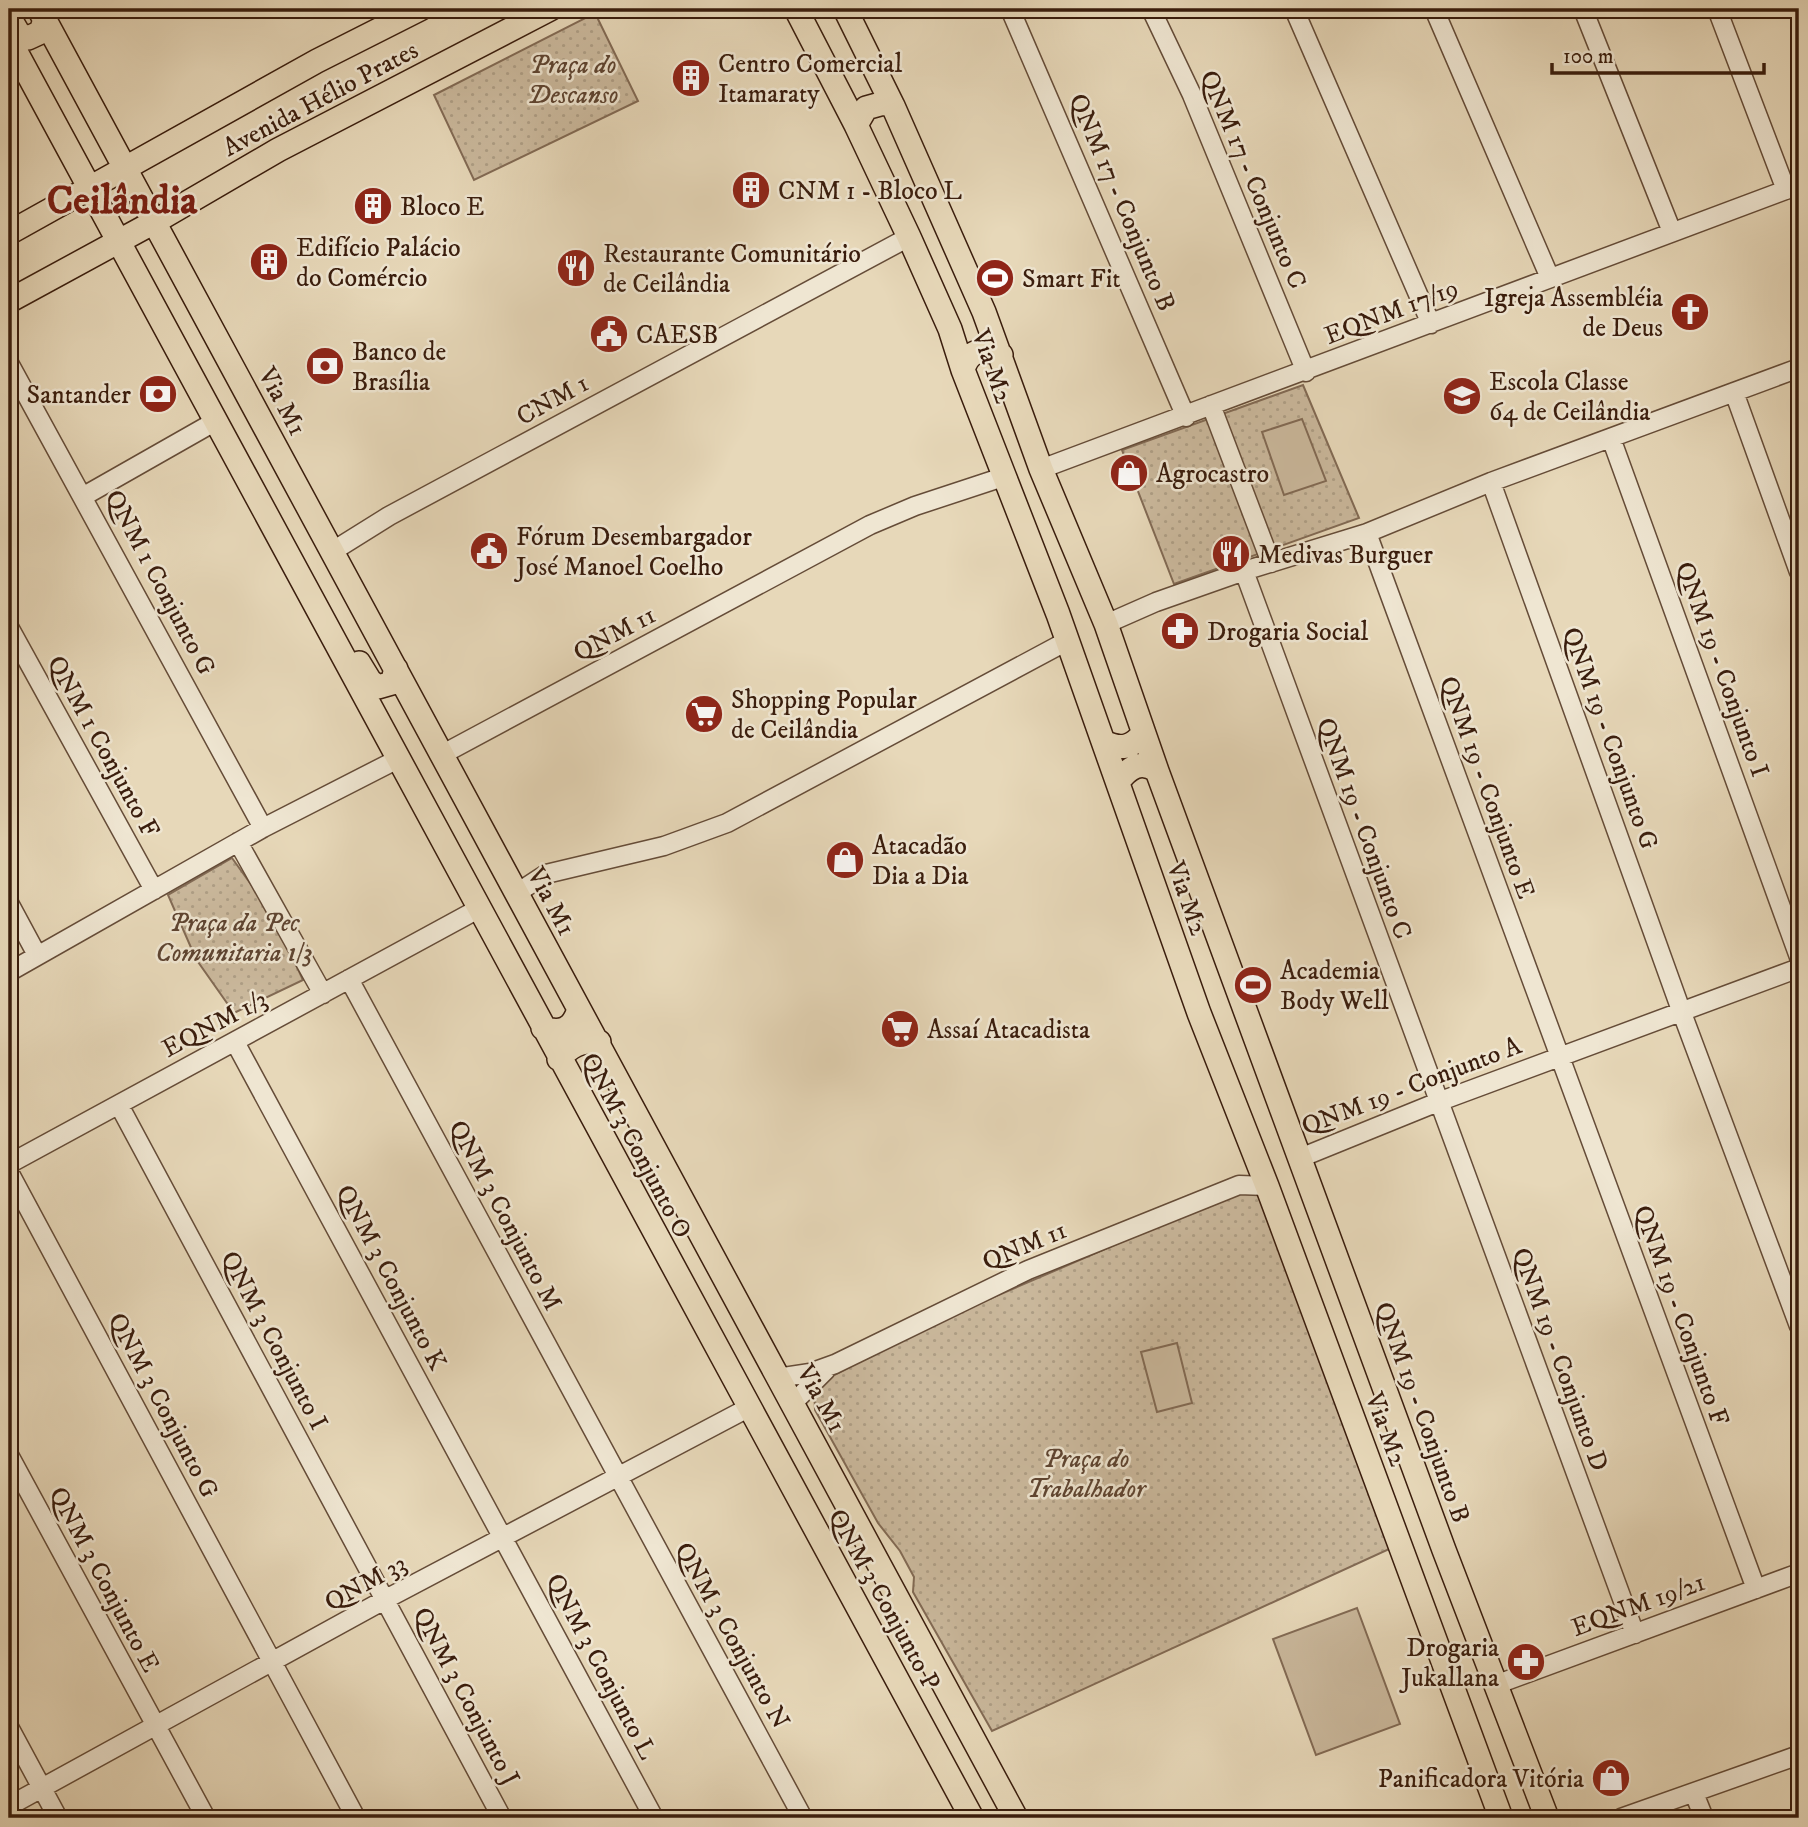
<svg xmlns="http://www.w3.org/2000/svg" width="1808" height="1827" font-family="'IM FELL DW Pica',serif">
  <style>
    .park { fill: url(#park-dots); stroke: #826a54; stroke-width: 2 }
    .garden { fill: #cab89c; stroke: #826a54; stroke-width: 2 }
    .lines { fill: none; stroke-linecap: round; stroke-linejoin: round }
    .minor-casing { stroke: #654c38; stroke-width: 21 }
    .major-casing { stroke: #3a1d0d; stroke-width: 26 }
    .minor { stroke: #efe6d2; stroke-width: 18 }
    .major { stroke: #e7d8b9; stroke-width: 23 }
    .labels { text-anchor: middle; stroke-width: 5; stroke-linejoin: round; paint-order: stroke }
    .poi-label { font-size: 26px; fill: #3a1d0d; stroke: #efe6d2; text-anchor: start }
    .park-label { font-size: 26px; font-style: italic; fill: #5e4431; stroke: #efe6d2 }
    .street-label { font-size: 26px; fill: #3a1d0d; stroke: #efe6d2 }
    .town-label { font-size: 40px; font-weight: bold; fill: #7a1f14; stroke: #efe6d2 }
  </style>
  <defs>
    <pattern id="park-dots" width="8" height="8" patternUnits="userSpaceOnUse" patternTransform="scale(1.75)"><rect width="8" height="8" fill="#cab89c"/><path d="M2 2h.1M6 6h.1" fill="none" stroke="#ae9e85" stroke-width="1.8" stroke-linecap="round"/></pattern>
  </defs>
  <rect width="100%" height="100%" fill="#e7d8b9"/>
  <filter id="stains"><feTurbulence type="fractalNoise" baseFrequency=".00286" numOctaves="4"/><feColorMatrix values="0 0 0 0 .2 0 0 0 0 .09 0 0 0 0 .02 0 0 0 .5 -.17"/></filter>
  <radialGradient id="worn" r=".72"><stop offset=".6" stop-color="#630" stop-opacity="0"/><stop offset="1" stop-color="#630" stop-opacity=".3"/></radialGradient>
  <path class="park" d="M595 13 638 101 474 180 434 95Z
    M1303 385 1359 518 1174 584 1122 450Z
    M232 858 273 915 303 980 234 1013 196 959 168 895Z
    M1251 1186 1260 1187 1398 1545 992 1731 913 1592 914 1577 900 1551 878 1523 815 1410 814 1386 913 1332Z"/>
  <path class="garden" d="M1302 419 1326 481 1284 495 1262 432Z
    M1177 1343 1192 1403 1157 1412 1141 1352Z
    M1357 1608 1400 1724 1316 1755 1273 1639Z"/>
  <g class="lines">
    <g class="minor-casing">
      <path id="minor" d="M1010 9 1186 417
        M1151 9 1192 95 1306 372
        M1294 9 1431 324
        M1434 9 1550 278
        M1583 9 1672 232
        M1717 9 1786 190
        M9 363 263 828
        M1734 392 1799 572
        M1211 405 1271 563
        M1611 438 1799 957
        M1041 469 1799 185
        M1491 482 1682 1013 1799 1326
        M84 496 216 421
        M1367 533 1756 1589
        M333 551 389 516 909 237
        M1244 571 1635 1634
        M1106 624 1156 602 1244 571 1367 533 1491 482 1799 368
        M9 627 154 890
        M443 754 870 525 915 506 1003 477
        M238 842 323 994
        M517 893 546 874 664 846 727 823 1067 641
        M9 903 37 955
        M9 972 263 828 398 759
        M349 979 803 1818
        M235 1042 654 1818
        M119 1105 502 1818
        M1300 1158 1438 1102 1799 968
        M9 1164 480 908
        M9 1172 356 1818
        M777 1378 810 1373 835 1364 1028 1270 1239 1185 1267 1186
        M793 1403 826 1370
        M9 1455 206 1818
        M1495 1685 1799 1573
        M9 1727 58 1818
        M1694 1793 1704 1818
        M9 1806 386 1599 748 1408
        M1621 1818 1799 1755"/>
    </g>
    <g class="major-casing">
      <path id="major" d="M39 9 1016 1818
        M796 9 856 125 909 237 950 329 963 370 1058 614 1199 1013 1267 1186 1501 1818
        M845 9 893 106 984 312 1041 469 1106 624 1157 771 1444 1550 1547 1818
        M9 17 19 34 28 38 41 32 45 19
        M9 39 972 1818
        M856 125 866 108 884 103 893 106
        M9 233 317 61 420 9
        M9 301 156 221 278 150 550 9
        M963 370C968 350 983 347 1001 355
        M359 663 370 681 378 687 392 683 396 669
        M1104 742C1120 750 1133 748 1143 733
        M1118 782C1128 768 1141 759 1157 771
        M543 1028C561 1034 572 1029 578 1012
        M559 1059C571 1045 580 1041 599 1042"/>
    </g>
    <use href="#minor" class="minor"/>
    <use href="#major" class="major"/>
  </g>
  <defs>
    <g id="building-disc" transform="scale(2.0125)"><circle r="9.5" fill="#8f2418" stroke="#efe6d2"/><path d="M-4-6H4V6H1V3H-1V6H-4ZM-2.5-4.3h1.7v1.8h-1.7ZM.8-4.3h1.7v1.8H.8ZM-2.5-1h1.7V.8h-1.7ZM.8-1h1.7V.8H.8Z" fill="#fff"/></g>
    <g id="restaurant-disc" transform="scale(2.0125)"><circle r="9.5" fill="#8f2418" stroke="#efe6d2"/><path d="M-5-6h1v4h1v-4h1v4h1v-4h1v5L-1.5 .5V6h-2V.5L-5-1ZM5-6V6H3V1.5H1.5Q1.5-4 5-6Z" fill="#fff"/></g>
    <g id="stadium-disc" transform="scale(2.0125)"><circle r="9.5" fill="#8f2418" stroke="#efe6d2"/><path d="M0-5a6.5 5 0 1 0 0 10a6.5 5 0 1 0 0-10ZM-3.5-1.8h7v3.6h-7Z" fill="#fff"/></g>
    <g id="church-disc" transform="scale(2.0125)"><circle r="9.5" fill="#8f2418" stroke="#efe6d2"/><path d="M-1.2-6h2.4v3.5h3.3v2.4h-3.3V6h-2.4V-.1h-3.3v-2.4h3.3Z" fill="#fff"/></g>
    <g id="civic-disc" transform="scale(2.0125)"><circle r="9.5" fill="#8f2418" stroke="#efe6d2"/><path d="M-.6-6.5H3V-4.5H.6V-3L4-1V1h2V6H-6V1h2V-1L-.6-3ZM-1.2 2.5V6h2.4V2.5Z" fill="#fff"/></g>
    <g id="bank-disc" transform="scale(2.0125)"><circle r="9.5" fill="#8f2418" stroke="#efe6d2"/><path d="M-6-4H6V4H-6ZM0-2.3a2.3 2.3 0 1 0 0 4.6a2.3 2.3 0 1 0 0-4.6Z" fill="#fff"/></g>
    <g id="school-disc" transform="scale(2.0125)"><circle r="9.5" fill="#8f2418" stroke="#efe6d2"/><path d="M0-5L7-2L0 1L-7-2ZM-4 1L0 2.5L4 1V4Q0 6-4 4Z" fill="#fff"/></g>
    <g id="shop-disc" transform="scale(2.0125)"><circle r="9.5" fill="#8f2418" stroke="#efe6d2"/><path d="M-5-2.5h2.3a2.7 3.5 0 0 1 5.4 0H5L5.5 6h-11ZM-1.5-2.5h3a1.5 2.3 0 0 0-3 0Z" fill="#fff"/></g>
    <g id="pharmacy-disc" transform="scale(2.0125)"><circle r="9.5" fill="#8f2418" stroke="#efe6d2"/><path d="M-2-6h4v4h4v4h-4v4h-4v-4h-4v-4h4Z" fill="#fff"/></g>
    <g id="supermarket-disc" transform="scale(2.0125)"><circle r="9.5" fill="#8f2418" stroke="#efe6d2"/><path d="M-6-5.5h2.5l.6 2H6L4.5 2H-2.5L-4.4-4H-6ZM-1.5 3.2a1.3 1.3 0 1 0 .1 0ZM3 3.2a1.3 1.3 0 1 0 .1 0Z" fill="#fff"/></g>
  </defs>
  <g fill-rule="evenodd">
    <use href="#building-disc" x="691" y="78"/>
    <use href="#building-disc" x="751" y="190"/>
    <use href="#building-disc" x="373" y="206"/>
    <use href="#building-disc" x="269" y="262"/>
    <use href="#restaurant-disc" x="576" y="268"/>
    <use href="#stadium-disc" x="995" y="278"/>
    <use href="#church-disc" x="1690" y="312"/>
    <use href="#civic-disc" x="609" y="334"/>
    <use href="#bank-disc" x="325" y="366"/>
    <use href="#bank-disc" x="158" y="394"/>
    <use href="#school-disc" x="1462" y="396"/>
    <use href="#shop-disc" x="1129" y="473"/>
    <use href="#civic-disc" x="489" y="551"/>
    <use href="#restaurant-disc" x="1231" y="554"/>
    <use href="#pharmacy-disc" x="1180" y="631"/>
    <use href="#supermarket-disc" x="704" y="714"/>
    <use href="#shop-disc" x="845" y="860"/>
    <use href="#stadium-disc" x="1253" y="985"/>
    <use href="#supermarket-disc" x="900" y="1029"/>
    <use href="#pharmacy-disc" x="1526" y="1662"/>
    <use href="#shop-disc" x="1611" y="1778"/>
  </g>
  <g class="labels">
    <g class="poi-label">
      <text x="718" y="72">Centro Comercial<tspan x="718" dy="30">Itamaraty</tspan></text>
      <text x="778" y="199">CNM 1 - Bloco L</text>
      <text x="400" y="215">Bloco E</text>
      <text x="296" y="256">Edifício Palácio<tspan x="296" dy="30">do Comércio</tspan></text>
      <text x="603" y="262">Restaurante Comunitário<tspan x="603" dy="30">de Ceilândia</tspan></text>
      <text x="1022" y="287">Smart Fit</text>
      <text x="1663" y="306" text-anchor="end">Igreja Assembléia<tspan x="1663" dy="30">de Deus</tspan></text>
      <text x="636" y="343">CAESB</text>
      <text x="352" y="360">Banco de<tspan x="352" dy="30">Brasília</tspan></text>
      <text x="1489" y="390">Escola Classe<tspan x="1489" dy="30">64 de Ceilândia</tspan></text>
      <text x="131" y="403" text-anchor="end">Santander</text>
      <text x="1156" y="482">Agrocastro</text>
      <text x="516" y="545">Fórum Desembargador<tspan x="516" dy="30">José Manoel Coelho</tspan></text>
      <text x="1258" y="563">Medivas Burguer</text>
      <text x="1207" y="640">Drogaria Social</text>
      <text x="731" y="708">Shopping Popular<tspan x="731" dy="30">de Ceilândia</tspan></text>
      <text x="872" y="854">Atacadão<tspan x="872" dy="30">Dia a Dia</tspan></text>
      <text x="1280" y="979">Academia<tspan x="1280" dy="30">Body Well</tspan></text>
      <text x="927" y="1038">Assaí Atacadista</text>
      <text x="1499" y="1656" text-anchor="end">Drogaria<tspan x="1499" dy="30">Jukallana</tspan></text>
      <text x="1584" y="1787" text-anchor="end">Panificadora Vitória</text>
    </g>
    <g class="park-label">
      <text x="573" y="73">Praça do<tspan x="573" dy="30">Descanso</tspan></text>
      <text x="234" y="931">Praça da Pec<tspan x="234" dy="30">Comunitaria 1/3</tspan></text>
      <text x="1086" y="1467">Praça do<tspan x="1086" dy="30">Trabalhador</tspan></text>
    </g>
    <g class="street-label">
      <text transform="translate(320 98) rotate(-28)" y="9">Avenida Hélio Prates</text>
      <text transform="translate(1254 179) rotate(67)" y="9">QNM 17 - Conjunto C</text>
      <text transform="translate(1123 202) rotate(67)" y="9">QNM 17 - Conjunto B</text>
      <text transform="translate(1391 311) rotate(-21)" y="9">EQNM 17/19</text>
      <text transform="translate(993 366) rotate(71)" y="9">Via M2</text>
      <text transform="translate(552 399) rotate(-29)" y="9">CNM 1</text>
      <text transform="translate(283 401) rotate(62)" y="9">Via M1</text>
      <text transform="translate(161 582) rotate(62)" y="9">QNM 1 Conjunto G</text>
      <text transform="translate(614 633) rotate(-28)" y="9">QNM 11</text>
      <text transform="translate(1723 669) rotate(70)" y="9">QNM 19 - Conjunto I</text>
      <text transform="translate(1611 738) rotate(70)" y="9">QNM 19 - Conjunto G</text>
      <text transform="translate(104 746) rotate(61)" y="9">QNM 1 Conjunto F</text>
      <text transform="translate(1488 787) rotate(70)" y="9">QNM 19 - Conjunto E</text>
      <text transform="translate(1365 828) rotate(70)" y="9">QNM 19 - Conjunto C</text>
      <text transform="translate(1188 898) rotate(71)" y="9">Via M2</text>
      <text transform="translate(552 901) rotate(62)" y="9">Via M1</text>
      <text transform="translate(214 1023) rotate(-28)" y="9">EQNM 1/3</text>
      <text transform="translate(1411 1085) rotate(-21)" y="9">QNM 19 - Conjunto A</text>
      <text transform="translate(637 1145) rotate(62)" y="9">QNM 3 Conjunto O</text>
      <text transform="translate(506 1215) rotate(62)" y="9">QNM 3 Conjunto M</text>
      <text transform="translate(1024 1245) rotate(-23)" y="9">QNM 11</text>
      <text transform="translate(392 1277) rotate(62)" y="9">QNM 3 Conjunto K</text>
      <text transform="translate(1682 1315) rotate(70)" y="9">QNM 19 - Conjunto F</text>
      <text transform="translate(275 1340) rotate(62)" y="9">QNM 3 Conjunto I</text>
      <text transform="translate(1561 1359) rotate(70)" y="9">QNM 19 - Conjunto D</text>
      <text transform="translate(822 1398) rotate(61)" y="9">Via M1</text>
      <text transform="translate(164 1405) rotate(62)" y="9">QNM 3 Conjunto G</text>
      <text transform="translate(1423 1412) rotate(70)" y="9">QNM 19 - Conjunto B</text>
      <text transform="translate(1387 1429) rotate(70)" y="9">Via M2</text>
      <text transform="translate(105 1579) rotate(62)" y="9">QNM 3 Conjunto E</text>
      <text transform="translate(365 1582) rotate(-29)" y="9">QNM 33</text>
      <text transform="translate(885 1599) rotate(61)" y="9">QNM 3 Conjunto P</text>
      <text transform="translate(1638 1604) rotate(-20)" y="9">EQNM 19/21</text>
      <text transform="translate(733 1635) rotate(61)" y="9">QNM 3 Conjunto N</text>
      <text transform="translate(602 1666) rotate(62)" y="9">QNM 3 Conjunto L</text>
      <text transform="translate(467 1696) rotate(62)" y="9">QNM 3 Conjunto J</text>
    </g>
    <g class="town-label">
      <text x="122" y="213">Ceilândia</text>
    </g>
  </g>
  <rect width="1808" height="1827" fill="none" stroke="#e7d8b9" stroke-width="35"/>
  <rect x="10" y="10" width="1787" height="1806" fill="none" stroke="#3a1d0d" stroke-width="3.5"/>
  <rect x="18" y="18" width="1773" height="1792" fill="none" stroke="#3a1d0d" stroke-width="2"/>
  <path d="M1552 63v10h212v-10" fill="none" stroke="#3a1d0d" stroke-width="3.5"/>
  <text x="1563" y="63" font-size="21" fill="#3a1d0d" stroke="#efe6d2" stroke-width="5" paint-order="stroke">100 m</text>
  <rect width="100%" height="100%" filter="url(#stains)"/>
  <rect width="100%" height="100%" fill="url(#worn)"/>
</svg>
